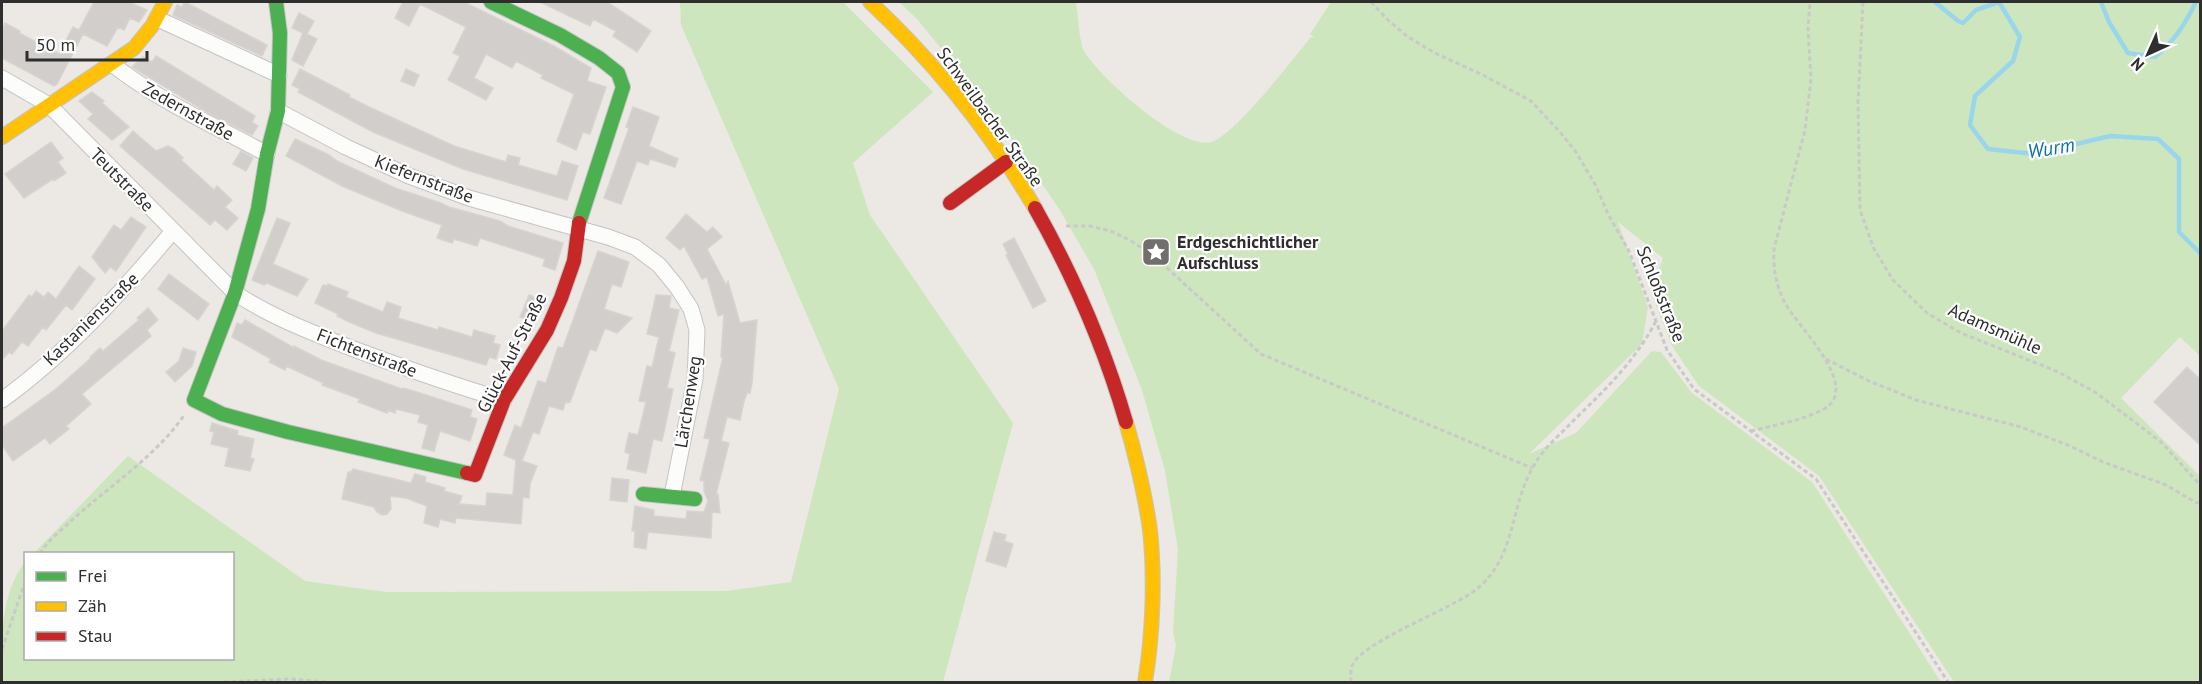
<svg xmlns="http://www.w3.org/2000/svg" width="2202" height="684" font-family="'PT Sans',sans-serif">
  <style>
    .green { fill: #cee6be }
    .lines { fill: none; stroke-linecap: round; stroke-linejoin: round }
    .stream { stroke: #99d6ec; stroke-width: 4.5 }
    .building { fill: #d1cecb; stroke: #d7d4d0; stroke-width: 1.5 }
    .street-casing { stroke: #c5c4c5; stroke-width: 17 }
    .fast-casing { stroke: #c5c4c5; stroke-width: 16 }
    .slow-casing { stroke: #c5c4c5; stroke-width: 16 }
    .jam-casing { stroke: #c5c4c5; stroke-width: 16 }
    .path { stroke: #c9c9c8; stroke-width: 3; stroke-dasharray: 4.5 3; stroke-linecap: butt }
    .street { stroke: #fcfcfb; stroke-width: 15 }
    .fast { stroke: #4caf50; stroke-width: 14 }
    .slow { stroke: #ffc107; stroke-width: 14 }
    .jam { stroke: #c62828; stroke-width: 14 }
    .labels { text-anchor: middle; stroke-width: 4.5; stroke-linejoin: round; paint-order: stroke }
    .street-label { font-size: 18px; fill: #2e2e2e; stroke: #fff }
    .poi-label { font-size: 18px; font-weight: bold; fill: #2e2e2e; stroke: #fff; text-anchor: start }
    .water-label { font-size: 20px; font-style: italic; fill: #0d6fa3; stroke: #fff }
  </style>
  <rect width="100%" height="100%" fill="#ece8e4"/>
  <path class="green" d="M680 2H843L933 92 853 163 870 215 1013 423 943 682H2C1 641 0 594 25 562L26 658H232V554L34 553 128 456 305 581 386 592 727 591 791 582 839 389 681 25Z
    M899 2H1076C1078 14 1079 41 1084 51 1099 77 1180 150 1211 142 1234 136 1294 58 1311 37L1315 38 1310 34 1331 2H2200V356L2180 337 2121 398 2200 476V682H1954L1819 476 1699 386 1672 346 1651 292 1663 258 1618 222 1648 307 1642 344 1529 454 1576 433 1652 351 1661 352 1692 393 1812 482 1941 682H1169L1176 645 1173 632 1178 550 1165 471 1142 390 1094 269 1058 207 991 110 917 19Z"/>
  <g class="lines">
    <path class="stream" d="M1935 2 1958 21 1963 23 1976 10 1999 2
      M1999 2 2020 37 2013 61 1975 96 1970 125 1988 149 2034 154 2110 136 2158 139 2179 159V232L2200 253
      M2101 2 2109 22 2128 53 2155 57C2175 40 2184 26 2196 2"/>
  </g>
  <path class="building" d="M94 2H129L147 10 139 22 130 18 124 30 118 27 107 46 83 34 57 84 54 86 2 58V31L5 23 20 31 19 33 59 54 73 27 79 30Z
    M185 2 267 45 262 56 173 15 177 5 182 7Z
    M403 2H464L554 46 591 68 587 81 606 87 590 134 583 132 576 150 557 141 574 94 541 78 543 75 516 61 512 68 486 54 474 78 493 88 486 100 448 80 460 56 453 53 466 27 420 4 409 26 395 18Z
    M540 2H607L651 31 637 52 613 36 616 31 593 19 590 26Z
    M299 13 314 21 307 34 317 39 303 66 292 60 303 33 292 28Z
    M156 56 255 116 252 122 258 126 252 135 210 114 132 67 143 57 152 62Z
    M300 69 350 95 349 97 369 107 454 146 506 162 508 155 520 158 518 165 557 176 562 161 578 166 567 200 463 169 373 132 298 92 300 89 292 85Z
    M406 69 419 75 414 86 401 81Z
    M92 92 104 101 102 103 129 127 112 140 88 119 93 114 79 101Z
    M633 107 659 117 649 146 678 159 675 167 650 159 648 165 637 161 621 204 604 198 629 128 626 127Z
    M133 131 156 151 168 146 174 149 183 158 181 160 214 190 217 186 232 200 225 207 238 218 227 230 215 220 210 225 120 146Z
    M295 139 329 155 337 161 395 188 441 203 449 207 500 221 508 226 563 243 555 270 543 266 545 259 480 238 477 246 454 239 452 243 437 238 442 225 402 211 342 186 286 156Z
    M51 142 63 158 58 162 66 173 54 181 53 179 24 198 5 174Z
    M241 151 253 158 246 171 233 164Z
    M686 214 707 232 713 227 722 237 707 249 726 285 728 281 740 323 757 320 752 383 750 393H747L744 401 740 420 727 417 721 441 729 443 716 494H718L720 513 712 512 711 538 648 532 646 549 634 547 635 531H632L635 506 654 510V516L686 519 687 511 704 512 708 501 704 491V481L700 480 710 439 704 438 723 357H721L724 314 718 316 707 277 702 279 684 246 680 250 666 238Z
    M131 217 146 227 116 271 110 267 105 273 92 257 114 225 121 230Z
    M277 218 290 223 273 264 308 279 297 296 267 283 264 285 252 280Z
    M1014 238 1046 301 1033 308 1006 255 1008 254 1003 244Z
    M598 251 629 262 621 287 612 284 604 309 632 318 617 333 605 328 596 351 590 349 570 402 565 403 563 410 549 406 539 434 533 432 522 461 537 466 530 484 529 498 523 497 521 524 456 518 455 523 440 519 438 527 424 523 427 506 406 498 390 496 391 509 387 514 382 515 377 512 374 507 342 499 348 472H351L353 469 411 483 415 474 426 477 425 482 445 488 444 491 462 496 459 504 486 506 487 493 513 495 516 460 504 455 515 425 521 428 538 381 546 383 558 347 563 348Z
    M79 266 95 279 72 310 66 305 46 330 43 327 28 346 22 342 12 354 9 352 2 360V331L29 295 32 297 36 291 44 297 48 292 56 299Z
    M169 274 209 304 198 320 158 289Z
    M328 284 348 292 346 297 383 312 387 302 401 307 398 318 438 330 439 327 472 337 474 330 495 336 493 343 500 345 496 359 489 357 486 365 376 333 347 321 337 316 338 314 315 303 323 285 327 286Z
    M529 295 543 300 533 322 520 317Z
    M656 295 671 296 669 308 679 310 669 351 675 353 667 388 673 389 662 441 653 439 646 473 627 469 630 454 625 452 629 433 638 435 646 402 639 401 647 366 652 367 659 337 647 334Z
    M148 308 158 320 147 330 151 336 82 394 91 404 66 426 69 429 50 444 45 438 13 461 2 445V428L56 389 91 358 90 357 100 348 103 351 139 320 137 318Z
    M245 320 294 348V346L321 360 402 389 403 388 417 392 472 410 470 417 477 419 470 441 440 431 434 451 422 448 428 425 418 422 420 415 396 409 395 413 388 410 387 413 358 402 360 399 322 385 323 383 286 366 285 370 269 362 271 359 232 337 237 323 242 325Z
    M183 348 196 352 192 366 175 382 166 372 179 361Z
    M2187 367 2200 379V445L2154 402Z
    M212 423 238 431 237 435 254 439 250 458 254 459 250 471 225 466 229 448 211 444 214 432 210 431Z
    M612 478 629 480 627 502 610 500Z
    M994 532 1006 535 1004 541 1013 544 1006 567 986 561Z"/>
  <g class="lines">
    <g class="street-casing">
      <path id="street" d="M158 19 279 75
        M112 64C159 101 215 126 267 154
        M2 78 49 105 235 293C271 317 311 332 351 348 402 367 452 385 504 400
        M278 111 346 147 409 176 469 198 608 237 635 247 659 265 677 287 691 309 697 330 695 379 672 496
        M2 400C67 353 122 292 173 231"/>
    </g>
    <g class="fast-casing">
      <path id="fast" d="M276 2 280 33 278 111 267 154 258 209 235 293 194 400 222 414 288 432 467 473
        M491 2 560 35 599 58 618 73 623 87 579 223
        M643 494 695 499"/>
    </g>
    <g class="slow-casing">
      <path id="slow" d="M870 2C934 62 991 133 1035 208
        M2 137 134 48 152 26 165 2
        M1126 422C1136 457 1145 494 1150 530 1155 577 1153 635 1145 682"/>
    </g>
    <g class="jam-casing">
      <path id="jam" d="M950 203 1006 162
        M1035 208C1074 277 1104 346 1126 422
        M467 473 475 475 504 400 547 330 561 298 574 261 579 223"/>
    </g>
    <path class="path" d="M1371 2 1389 21 1408 37 1435 53 1483 75 1531 101 1560 132 1576 152 1596 186 1608 214 1629 251 1667 350 1694 389 1816 479 1948 682
      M1863 2 1858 103 1860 210 1874 249 1893 280 1927 313 1961 333 2056 371 2095 392 2161 442 2200 485
      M1066 226H1090L1111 231 1133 242 1155 257 1261 354 1532 468
      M1826 359 1869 381 1916 400 2021 427 2070 446 2103 462 2166 485 2197 503 2200 501
      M1751 431C1774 425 1801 421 1822 410 1865 389 1796 325 1785 303 1776 286 1773 268 1774 249L1805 130 1811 79 1808 29 1810 2
      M40 554C47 541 59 532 69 523 107 487 155 458 185 414
      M2 649 26 579
      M224 682 290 679 326 682
      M1351 682C1351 677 1350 669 1353 664 1364 641 1452 609 1477 589 1517 555 1509 509 1533 467 1543 448 1561 434 1575 419 1607 388 1635 361 1656 321"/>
    <use href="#street" class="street"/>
    <use href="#fast" class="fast"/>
    <use href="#slow" class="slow"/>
    <use href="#jam" class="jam"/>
  </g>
  <defs>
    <g id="sight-square" transform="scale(1.5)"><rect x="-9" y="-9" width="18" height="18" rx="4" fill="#706f6e" stroke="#fff"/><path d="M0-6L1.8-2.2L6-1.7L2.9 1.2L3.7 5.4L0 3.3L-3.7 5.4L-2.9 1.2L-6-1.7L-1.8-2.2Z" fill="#fff"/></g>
  </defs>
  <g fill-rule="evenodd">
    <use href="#sight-square" x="1156" y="252"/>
  </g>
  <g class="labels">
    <g class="street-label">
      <text transform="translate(188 111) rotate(29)" y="6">Zedernstraße</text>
      <text transform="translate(990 117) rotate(54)" y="6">Schweilbacher Straße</text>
      <text transform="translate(424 179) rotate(21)" y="6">Kiefernstraße</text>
      <text transform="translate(122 180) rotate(45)" y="6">Teutstraße</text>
      <text transform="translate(1661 294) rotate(68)" y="6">Schloßstraße</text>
      <text transform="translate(91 319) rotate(-44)" y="6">Kastanienstraße</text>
      <text transform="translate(1995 329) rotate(24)" y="6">Adamsmühle</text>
      <text transform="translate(367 353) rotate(21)" y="6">Fichtenstraße</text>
      <text transform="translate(512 353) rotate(-63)" y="6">Glück-Auf-Straße</text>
      <text transform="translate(688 402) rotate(-81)" y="6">Lärchenweg</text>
    </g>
    <g class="poi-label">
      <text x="1177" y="248">Erdgeschichtlicher<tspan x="1177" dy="21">Aufschluss</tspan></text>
    </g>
    <g class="water-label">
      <text transform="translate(2051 148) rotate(-9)" y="7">Wurm</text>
    </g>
  </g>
  <rect width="2202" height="684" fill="none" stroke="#2e2e2e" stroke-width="6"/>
  <rect x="24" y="552" width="210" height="108" fill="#ffffff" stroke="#ababab" stroke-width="1.5"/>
  <rect x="36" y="572" width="30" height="9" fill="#4caf50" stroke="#ababab" stroke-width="1.5"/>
  <text x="78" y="582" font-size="18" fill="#2e2e2e">Frei</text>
  <rect x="36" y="602" width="30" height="9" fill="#ffc107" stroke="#ababab" stroke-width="1.5"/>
  <text x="78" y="612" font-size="18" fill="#2e2e2e">Zäh</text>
  <rect x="36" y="632" width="30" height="9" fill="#c62828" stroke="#ababab" stroke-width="1.5"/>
  <text x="78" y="642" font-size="18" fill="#2e2e2e">Stau</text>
  <g transform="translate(2148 54) rotate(225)" stroke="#ffffff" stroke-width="4.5" paint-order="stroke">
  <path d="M0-4.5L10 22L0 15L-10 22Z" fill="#2e2e2e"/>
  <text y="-9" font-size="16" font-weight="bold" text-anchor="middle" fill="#2e2e2e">N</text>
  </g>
  <path d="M27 51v9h120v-9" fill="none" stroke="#2e2e2e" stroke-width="3"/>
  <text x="36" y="51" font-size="18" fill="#2e2e2e" stroke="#ffffff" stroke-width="4.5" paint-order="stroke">50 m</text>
</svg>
